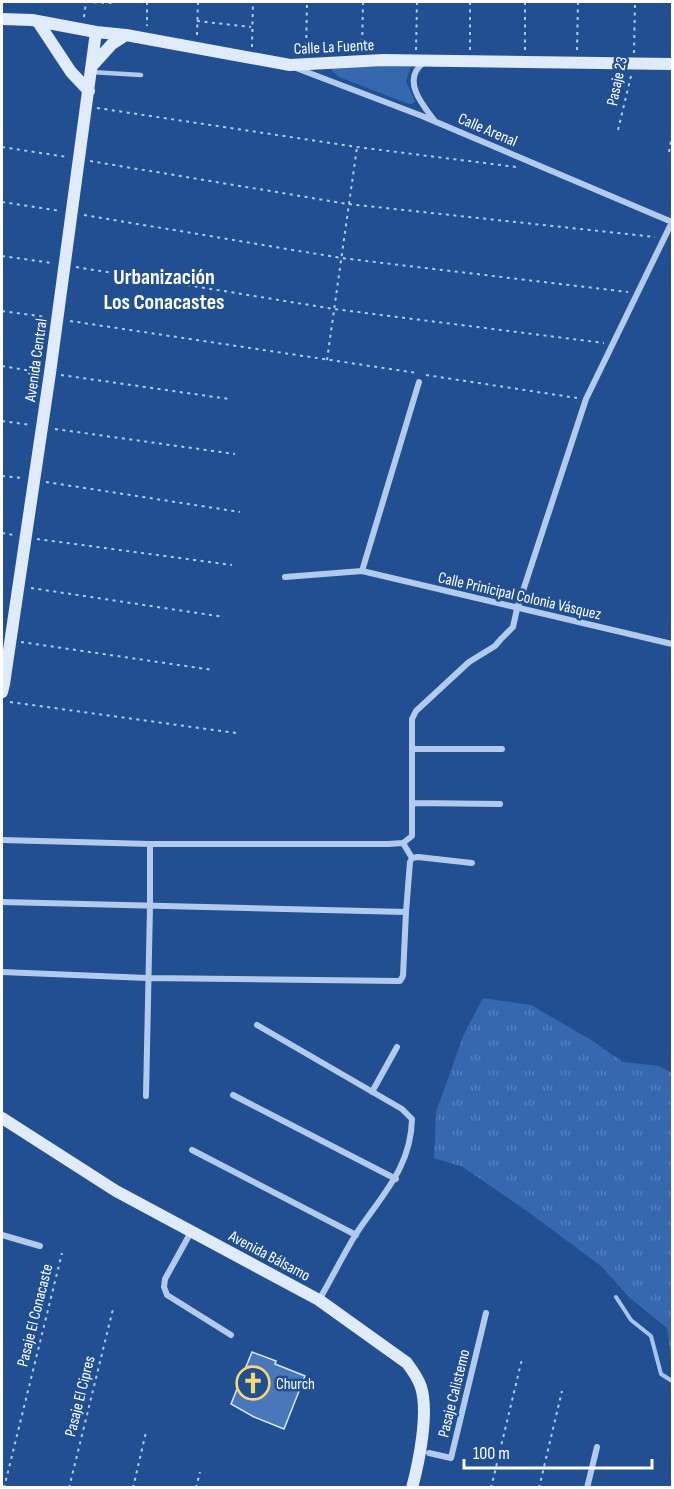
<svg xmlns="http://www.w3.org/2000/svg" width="674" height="1489" font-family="'Sofia Sans Condensed',sans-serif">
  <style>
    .grass { fill: url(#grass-tufts) }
    .green { fill: #3568af }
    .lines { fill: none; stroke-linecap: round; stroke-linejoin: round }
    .stream { stroke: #a6c5ee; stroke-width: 4 }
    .building { fill: #4a77b9; stroke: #d8e6f9; stroke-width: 1.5 }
    .path { stroke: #b2cbed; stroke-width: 2; stroke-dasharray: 3 4.5; stroke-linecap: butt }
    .lane { stroke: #b2cbed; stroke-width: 4.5 }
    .street { stroke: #b2cbed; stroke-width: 6 }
    .secondary { stroke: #dfeafa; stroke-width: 12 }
    .labels { text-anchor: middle; stroke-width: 5; stroke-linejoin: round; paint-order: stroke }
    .street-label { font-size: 16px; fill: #fff; stroke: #214f91 }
    .poi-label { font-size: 16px; fill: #fff; stroke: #214f91; text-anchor: start }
    .district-label { font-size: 22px; font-weight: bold; fill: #fff; stroke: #214f91 }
  </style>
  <defs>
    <pattern id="grass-tufts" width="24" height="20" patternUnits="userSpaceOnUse" patternTransform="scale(1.5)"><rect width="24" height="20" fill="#3568af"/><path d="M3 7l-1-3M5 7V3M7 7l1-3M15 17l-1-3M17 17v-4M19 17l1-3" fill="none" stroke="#537fbb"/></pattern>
  </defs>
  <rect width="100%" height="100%" fill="#214f91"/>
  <path class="grass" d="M483 998 531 1005 591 1040 623 1062 659 1066 672 1073V1364L667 1328 630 1298 601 1266 531 1214 463 1167 434 1158 436 1112 464 1034Z"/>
  <path class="green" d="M337 65 411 66 406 81 415 102 411 104 406 103 339 77 332 71V68Z"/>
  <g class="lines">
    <path class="stream" d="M616 1297 631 1320 651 1336 661 1374 672 1381"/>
  </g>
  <path class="building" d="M252 1352 276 1361 275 1364 305 1376 284 1429 254 1417 231 1404Z"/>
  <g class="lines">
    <path class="path" d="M86 2 113 3
      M147 2V26
      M84 17 86 2
      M197 21 251 27
      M197 35 198 2
      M252 47 253 2
      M362 50 363 2
      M416 50 417 2
      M470 50V2
      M525 50V2
      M577 50 578 2
      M306 53 307 2
      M634 53 635 2
      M97 108 357 147 516 167
      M618 130 631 76
      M2 147 67 157
      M669 152 672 135
      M90 161 348 204 655 237
      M2 202 61 211
      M84 215 341 258 628 292
      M2 256 52 263
      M76 267 334 309 604 343
      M2 311 46 317
      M70 321 417 373
      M327 360 357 147
      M2 366 37 372
      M61 375 229 399
      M426 375 577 398
      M2 421 31 425
      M55 429 235 454
      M2 476 22 478
      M46 482 240 512
      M2 533 13 535
      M37 539 232 565
      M31 588 224 617
      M21 642 213 670
      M10 702 236 733
      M4 1488 62 1253
      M69 1488 113 1309
      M133 1488 146 1432
      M196 1488 200 1472
      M491 1488 522 1359
      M539 1488 562 1391"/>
    <path class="lane" d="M91 72 141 75"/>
    <path class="street" d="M423 63C402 80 421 103 434 120
      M296 68 422 116 672 222
      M362 571 419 382
      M285 577 362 571 672 644
      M412 749H502
      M413 803 500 804
      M2 840 150 844H388L403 843 412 836V719L416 711 469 662 495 646 501 639 513 627 517 609 586 399 672 222
      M412 858 418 857 472 863
      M2 902 406 912
      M2 972 147 978 400 981 403 976 406 912 410 862 412 858 403 843
      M257 1025 402 1109 412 1119C411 1168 381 1196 356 1234 343 1255 332 1278 319 1300
      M372 1092 397 1047
      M233 1095 396 1179
      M146 1096 150 906V844
      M192 1150 356 1235
      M191 1232 165 1279 164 1287 167 1295 231 1335
      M2 1235 40 1246
      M429 1453 451 1458 486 1313
      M587 1488 597 1447"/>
    <path class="secondary" d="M2 19 32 20 96 32 126 35 290 65 383 60 672 64
      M38 22 71 72 89 91
      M92 66 112 44 126 35
      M2 692 4 684 50 373 96 32
      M2 1118 116 1191 319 1300 407 1363C413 1371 418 1378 421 1387 429 1413 419 1462 412 1488"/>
  </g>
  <defs>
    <g id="church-ring" transform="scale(1.725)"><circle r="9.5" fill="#214f91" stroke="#fad774" stroke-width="1.5"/><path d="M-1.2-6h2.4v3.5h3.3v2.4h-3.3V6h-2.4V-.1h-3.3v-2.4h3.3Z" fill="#fad774"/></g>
  </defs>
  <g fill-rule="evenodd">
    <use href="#church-ring" x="253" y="1383"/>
  </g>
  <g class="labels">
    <g class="street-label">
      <text transform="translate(334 46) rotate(-3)" y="6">Calle La Fuente</text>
      <text transform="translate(616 81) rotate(-78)" y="6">Pasaje 23</text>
      <text transform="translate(488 129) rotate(23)" y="6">Calle Arenal</text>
      <text transform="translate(35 360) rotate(-82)" y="6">Avenida Central</text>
      <text transform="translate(520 595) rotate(13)" y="6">Calle Prinicipal Colonia Vásquez</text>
      <text transform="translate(270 1255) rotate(28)" y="6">Avenida Bálsamo</text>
      <text transform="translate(34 1315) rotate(-76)" y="6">Pasaje El Conacaste</text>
      <text transform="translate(453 1393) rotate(-76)" y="6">Pasaje Calistemo</text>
      <text transform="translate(79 1396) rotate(-76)" y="6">Pasaje El Cipres</text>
    </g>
    <g class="poi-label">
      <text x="276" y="1389">Church</text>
    </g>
    <g class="district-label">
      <text x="164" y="284">Urbanización<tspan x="164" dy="25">Los Conacastes</tspan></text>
    </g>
  </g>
  <rect width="674" height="1489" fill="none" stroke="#ffffff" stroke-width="6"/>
  <path d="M464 1459v9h188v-9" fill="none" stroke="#ffffff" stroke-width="3"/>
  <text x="473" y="1459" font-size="18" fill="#ffffff" stroke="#214f91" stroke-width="4.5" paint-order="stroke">100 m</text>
</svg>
